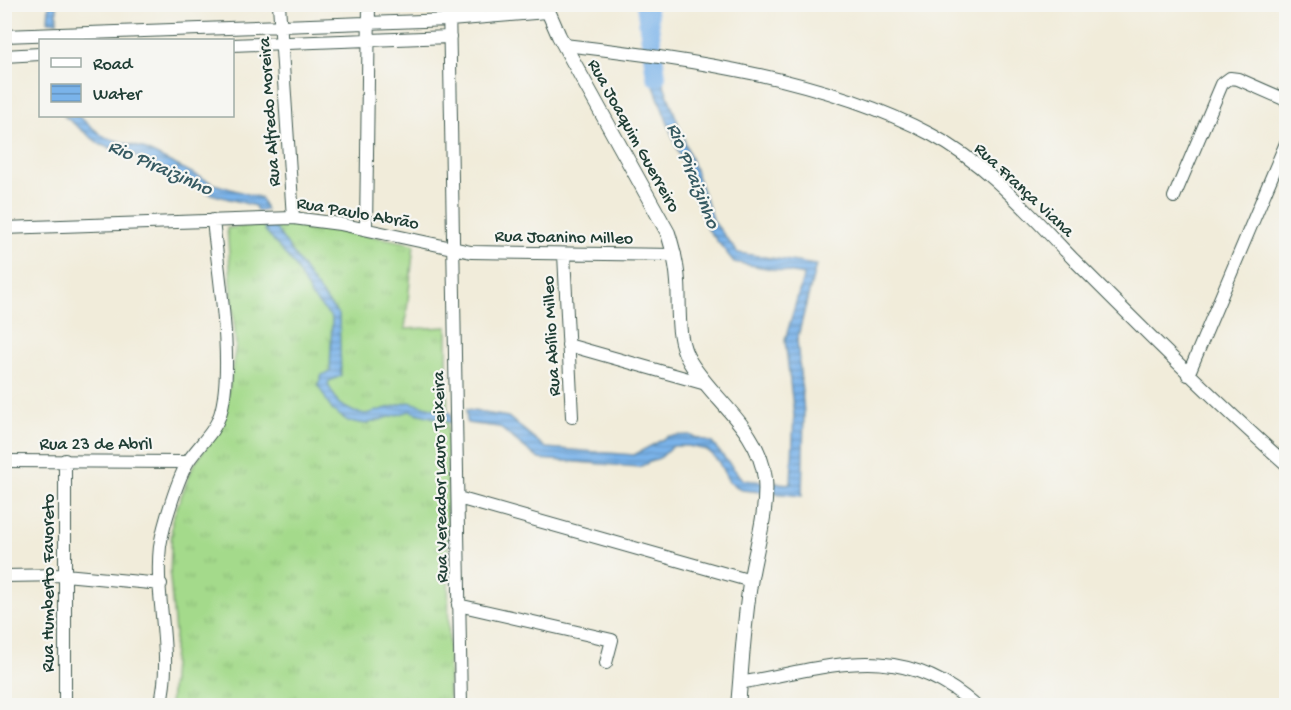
<svg xmlns="http://www.w3.org/2000/svg" width="1291" height="710" font-family="'Gochi Hand',sans-serif">
  <style>
    .grass { fill: url(#grass-tufts); stroke: #628c60; stroke-width: 1.5 }
    .water { fill: url(#water-rules); stroke: #4c788f; stroke-width: 1.5 }
    .lines { fill: none; stroke-linecap: round; stroke-linejoin: round }
    .river { stroke: #7ab3ea; stroke-width: 20 }
    .minor-casing { stroke: #3e574d; stroke-width: 14 }
    .tertiary-casing { stroke: #3e574d; stroke-width: 16 }
    .minor { stroke: #fff; stroke-width: 12 }
    .tertiary { stroke: #fff; stroke-width: 14 }
    .labels { text-anchor: middle; stroke-width: 4.5; stroke-linejoin: round; paint-order: stroke }
    .street-label { font-size: 18px; fill: #1f3d34; stroke: #f6f6f2 }
    .water-label { font-size: 20px; font-style: italic; fill: #365a62; stroke: #f6f6f2 }
  </style>
  <defs>
    <pattern id="grass-tufts" width="24" height="20" patternUnits="userSpaceOnUse" patternTransform="scale(1.5)"><rect width="24" height="20" fill="#a4da8b"/><path d="M3 7l-1-3M5 7V3M7 7l1-3M15 17l-1-3M17 17v-4M19 17l1-3" fill="none" stroke="#8dbc79"/></pattern>
    <pattern id="water-rules" width="6" height="5" patternUnits="userSpaceOnUse" patternTransform="scale(1.5)"><rect width="6" height="5" fill="#7ab3ea"/><path d="M0 2.5h6" fill="none" stroke="#6393be"/></pattern>
  </defs>
  <rect width="100%" height="100%" fill="#f6f6f2"/>
  <filter id="ink" filterUnits="userSpaceOnUse"><feTurbulence type="fractalNoise" baseFrequency=".0167" numOctaves="2"/><feDisplacementMap in="SourceGraphic" scale="12" xChannelSelector="R" yChannelSelector="G"/><feConvolveMatrix kernelMatrix="1 2 1 2 8 2 1 2 1" color-interpolation-filters="sRGB"/></filter>
  <filter id="wash" filterUnits="userSpaceOnUse"><feTurbulence type="fractalNoise" baseFrequency=".008" numOctaves="4" result="noise"/><feDisplacementMap in="SourceGraphic" scale="24" xChannelSelector="R" yChannelSelector="G"/><feGaussianBlur stdDeviation="1.35" result="paint"/><feColorMatrix in="noise" values="0 0 0 0 0 0 0 0 0 0 0 0 0 0 0 0 0 1.4 0 .05"/><feComposite in="paint" operator="in"/></filter>
  <g filter="url(#wash)">
    <rect width="100%" height="100%" fill="#f1ecda"/>
    <path class="grass" d="M298 222 414 244 405 329 447 327 449 705 170 706 175 634 170 578 172 520 193 466 223 421 236 346 227 228Z"/>
    <path class="water" d="M49 5H57V22L48 21Z
      M638 5H653L659 46 643 43Z
      M649 57H657L659 71 714 222 738 253 816 265 797 340 804 413 802 496 742 490 729 482 718 461 707 450 688 446H673L661 457 639 467 539 459 499 427 467 423 466 410 508 417 546 448 634 455 669 436 689 435 712 443 743 480 791 484 794 415 785 340 804 275 734 262 706 227 650 75Z
      M64 116H78L104 137 142 148 214 184 261 198 266 210 257 211 255 206 211 194 139 158 101 145Z
      M262 221H270C294 252 312 286 339 315L341 376 329 381 328 385 339 404 354 412 366 414 409 402 451 413 452 423 410 411 366 424 348 421 332 410 318 385 322 375 330 372 332 318 312 297 294 265 266 232Z"/>
    <g class="lines">
      <path class="river" d="M646 4 656 76"/>
    </g>
  </g>
  <g filter="url(#ink)">
    <g class="lines">
      <g class="minor-casing">
        <path id="minor" d="M279 4 293 218
          M449 4 461 706
          M4 36 450 20 547 12
          M232 45 450 37
          M564 45C683 58 826 78 932 135 989 165 1033 218 1077 263 1146 332 1214 400 1286 464
          M4 56 40 54
          M1174 197 1222 84 1230 78 1238 79 1286 100
          M4 228 293 218 340 224 471 252 675 255
          M366 229 369 4
          M564 254 572 417
          M568 345 706 384
          M1188 375 1286 143
          M65 460V706
          M4 461 187 462
          M458 498 751 581
          M4 576 65 575 161 584
          M458 605 612 640 606 663
          M740 683C830 667 900 638 976 706
          M160 706C174 653 154 599 160 546 163 526 178 477 189 460 199 445 214 433 220 415 235 367 218 272 213 220"/>
      </g>
      <g class="tertiary-casing">
        <path id="tertiary" d="M545 4 559 36 668 233C673 249 677 265 678 282 680 308 675 338 690 362 714 401 760 430 765 479 768 511 756 547 751 578 744 620 742 663 738 706"/>
      </g>
      <use href="#minor" class="minor"/>
      <use href="#tertiary" class="tertiary"/>
    </g>
  </g>
  <g class="labels">
    <g class="street-label">
      <text transform="translate(268 112) rotate(-94)" y="6">Rua Alfredo Moreira</text>
      <text transform="translate(635 135) rotate(61)" y="6">Rua Joaquim Guerreiro</text>
      <text transform="translate(1025 189) rotate(43)" y="6">Rua França Viana</text>
      <text transform="translate(358 212) rotate(10)" y="6">Rua Paulo Abrão</text>
      <text transform="translate(564 236) rotate(1)" y="6">Rua Joanino Milleo</text>
      <text transform="translate(550 336) rotate(-93)" y="6">Rua Abílio Milleo</text>
      <text x="96" y="449">Rua 23 de Abril</text>
      <text transform="translate(439 477) rotate(-91)" y="6">Rua Vereador Lauro Teixeira</text>
      <text transform="translate(47 583) rotate(-90)" y="6">Rua Humberto Favoreto</text>
    </g>
    <g class="water-label">
      <text transform="translate(161 166) rotate(24)" y="7">Rio Piraizinho</text>
      <text transform="translate(695 175) rotate(68)" y="7">Rio Piraizinho</text>
    </g>
  </g>
  <rect width="1291" height="710" fill="none" stroke="#f6f6f2" stroke-width="24"/>
  <rect x="39" y="39" width="195" height="78" fill="#f6f6f2" stroke="#a0aca6" stroke-width="1.5"/>
  <rect x="51" y="58" width="30" height="9" fill="#ffffff" stroke="#a0aca6" stroke-width="1.5"/>
  <text x="93" y="69" font-size="18" fill="#1f3d34">Road</text>
  <rect x="51" y="84" width="30" height="18" fill="url(#water-rules)" stroke="#a0aca6" stroke-width="1.5"/>
  <text x="93" y="99" font-size="18" fill="#1f3d34">Water</text>
</svg>
